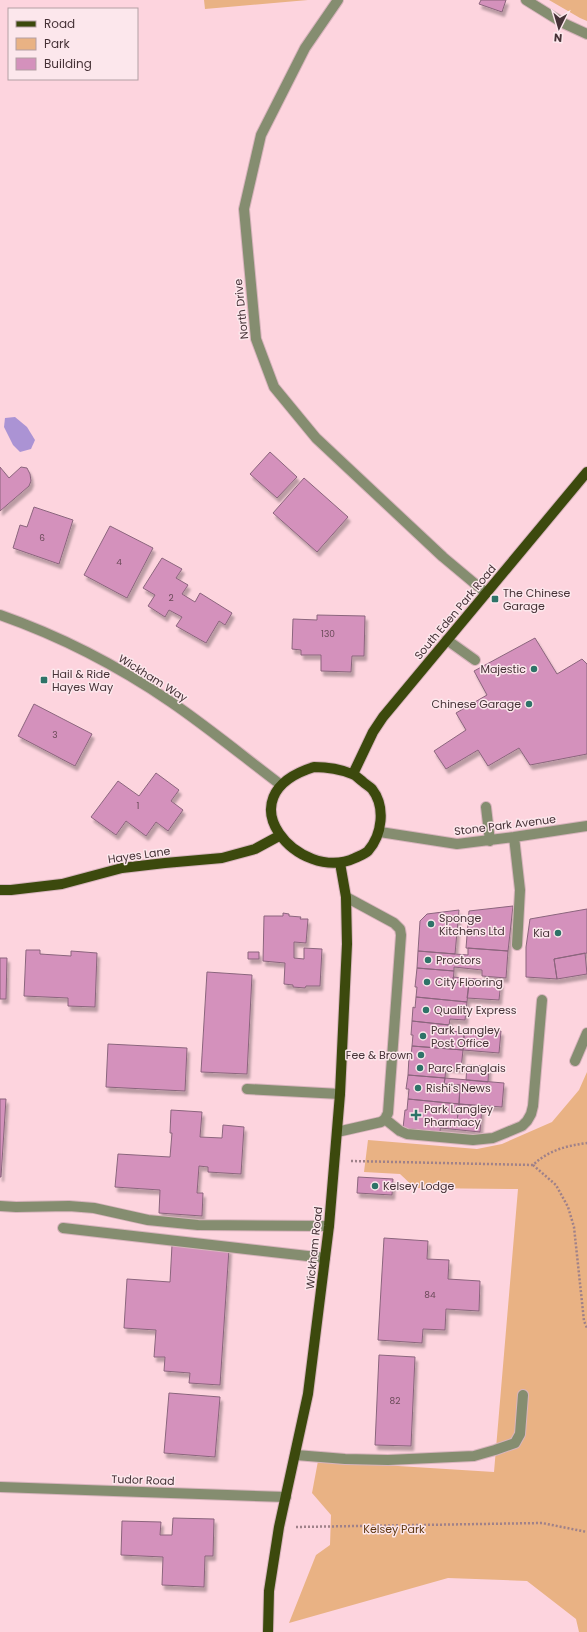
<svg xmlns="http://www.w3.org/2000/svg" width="587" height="1632" font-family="Poppins,sans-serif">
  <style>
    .green { fill: #e9b284 }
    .water { fill: #ab93d4 }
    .building { fill: #d491bc; stroke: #8b657d; filter: url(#shadow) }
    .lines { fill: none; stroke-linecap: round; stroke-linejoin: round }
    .minor-casing { stroke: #d8b4bd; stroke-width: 12 }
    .major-casing { stroke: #d8b4bd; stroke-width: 12 }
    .path { stroke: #9f8189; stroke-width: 2.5; stroke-dasharray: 2 2; stroke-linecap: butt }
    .minor { stroke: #858d70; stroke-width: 10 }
    .major { stroke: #3c490d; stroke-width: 10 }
    .poi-dot { fill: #2e7368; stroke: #fce7ec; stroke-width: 1.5 }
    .labels { text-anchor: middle; stroke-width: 3; stroke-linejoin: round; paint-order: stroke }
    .number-label { font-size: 9px; fill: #6a4a58 }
    .street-label { font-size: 11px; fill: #463237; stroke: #fce7ec }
    .poi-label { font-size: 11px; fill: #463237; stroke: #fce7ec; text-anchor: start }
    .park-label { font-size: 11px; fill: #5f3710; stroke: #fce7ec }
  </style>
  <defs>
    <filter id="shadow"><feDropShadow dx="2.5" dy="4.5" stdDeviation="1" flood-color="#0004"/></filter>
  </defs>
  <rect width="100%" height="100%" fill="#fdd4de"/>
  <path class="green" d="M204 0H308L205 9Z
    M549 0H587V21L580 18Z
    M587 1072V1632H579L576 1619 527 1581 448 1578 289 1623 316 1555 330 1545 331 1515 312 1493 318 1461 494 1472 518 1189 415 1188 400 1174 364 1172 368 1140 477 1149 502 1144 552 1122 579 1090Z"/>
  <path class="water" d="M15 417 27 427 35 440 31 449 20 452 13 445 4 427 5 418Z"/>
  <path class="building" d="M481 0H506L502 12 479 4Z
    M270 452 297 477 277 498 250 474Z
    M0 467 9 478 21 467 27 468 30 474 31 481 29 486 0 511Z
    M304 478 348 517 317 552 273 513Z
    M34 507 73 520 59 564 13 548 20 525 27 527Z
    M110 526 153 548 127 598 84 575Z
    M162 558 182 569 176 578 188 585 182 594 195 602 200 593 232 613 225 625 219 621 206 643 176 626 182 617 169 610 165 617 148 606 155 595 143 588Z
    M317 615 365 616 364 656H352L351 672 321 671V655H301V650L292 649 293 619 317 620Z
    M535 638 557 674 582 659 587 664V754L530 765 519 748 488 766 478 750 446 769 434 751 466 730 456 713 487 695 474 671Z
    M34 704 92 734 75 766 18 736Z
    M156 773 179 790 171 801 183 810 168 831 156 822 146 836 126 821 116 835 91 817 118 781 139 796Z
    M513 906 508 951 466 948 469 911Z
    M587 909V953L554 959 557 979 526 977V947L530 919Z
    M459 910 455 954 418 951 420 921 427 914Z
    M283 913 289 914V916L301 917 300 919H308L306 943 294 942V958L304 959V948L322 949 320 986H306L305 988 293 987V985L284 984 285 963 263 961 264 916H283Z
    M468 948 508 951 506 978 482 976V970L454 967V971L417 968 418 951 468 955Z
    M26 950H40V954L71 956V951L97 953 95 1007 68 1006V998L24 996Z
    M248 952H259V959H248Z
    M585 953 587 974 557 979 554 959Z
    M0 958H7L6 999H0Z
    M417 968 454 971 453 982 469 983 467 1002 416 997 417 987H415Z
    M207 972 252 975 247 1074 201 1072Z
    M453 977 501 981 499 1000 467 998 469 983 453 982Z
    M416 997 467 1002 465 1020 450 1019 449 1025 412 1021 413 1007 415 1008Z
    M412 1021 449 1025 448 1031 464 1032 463 1050 412 1046 413 1035H411Z
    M465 1028 501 1031 499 1053 463 1050Z
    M108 1044 187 1048 185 1091 106 1087Z
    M412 1046 463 1050 461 1069 446 1067 445 1078 408 1075 409 1056H411Z
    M467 1065 489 1066 488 1082 466 1080Z
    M408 1075 445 1078 444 1084 460 1085 459 1104 408 1099 409 1089H406Z
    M445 1078 504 1083 502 1107 459 1104 460 1085 444 1084Z
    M0 1099H6L1 1177H0Z
    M408 1099 459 1104 457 1122 441 1121 440 1132 403 1128 405 1110H407Z
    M459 1104 482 1106 480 1132 441 1128V1121L457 1122Z
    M171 1110 202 1112 200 1137 222 1138 223 1125 244 1127 241 1174 208 1172V1167L199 1166 197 1193H203L202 1216 159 1213 160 1190 115 1187 118 1154 170 1157 172 1133H170Z
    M358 1177 393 1179 392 1195 357 1193Z
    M384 1238 428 1241 427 1259 449 1260 448 1279 480 1281 479 1311 446 1309 445 1330 423 1329 422 1343 378 1340Z
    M172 1245 229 1249 220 1385 189 1383 190 1373 164 1371 165 1357H154L156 1330 124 1328 127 1279 170 1282Z
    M379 1355 415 1357 411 1446 375 1445Z
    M169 1393 220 1397 215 1457 164 1453Z
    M173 1518 214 1519 213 1556H205L204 1587 162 1585 163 1557 121 1555 122 1521 161 1522 160 1535H172Z"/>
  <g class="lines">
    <g class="minor-casing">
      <path id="minor" d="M338 0 305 48 261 135 244 209 256 339 274 387 316 438 443 557 486 593
        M526 0 563 23 587 34
        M0 615C60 636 118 666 171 702 209 728 244 757 281 785
        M447 640 475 660
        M486 807 490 841
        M380 832 457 844 514 837 587 826
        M514 837 520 890 517 945
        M575 1061 587 1033
        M247 1089 340 1094
        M385 1119 400 1131 407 1134 473 1140 493 1138 522 1126 527 1121 531 1114 533 1106 542 1000
        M337 1132 381 1122 385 1119 388 1113 401 935 400 929 394 923 346 897
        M0 1206 16 1207 69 1206 94 1208 148 1220 198 1225 329 1226
        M63 1228 325 1258
        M296 1455 345 1459 388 1460 474 1456 495 1450 515 1443 520 1434 523 1395
        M0 1487 286 1497"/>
    </g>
    <g class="major-casing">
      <path id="major" d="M314 767C327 767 340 769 352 774 356 775 359 779 362 781 365 784 369 786 372 789 386 807 382 835 368 851 365 854 359 856 355 858 300 884 221 796 314 767Z
        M353 774 373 732 383 717 587 472
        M0 890H11L62 884 122 868 165 863 222 858 255 849 279 836
        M268 1632 269 1591 279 1527 308 1394 329 1226 340 1094 347 944 346 897 340 863"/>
    </g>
    <path class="path" d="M351 1161 533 1165C549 1150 566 1146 587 1143
      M533 1165 556 1185 568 1207 574 1227 584 1321 587 1328
      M296 1527 542 1523 587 1532"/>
    <use href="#minor" class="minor"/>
    <use href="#major" class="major"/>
  </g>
  <g class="poi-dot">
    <rect x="491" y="595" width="8" height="8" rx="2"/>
    <circle cx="534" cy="669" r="4"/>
    <rect x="40" y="676" width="8" height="8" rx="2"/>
    <circle cx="529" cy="704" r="4"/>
    <circle cx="431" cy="924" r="4"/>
    <circle cx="558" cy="933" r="4"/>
    <circle cx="428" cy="960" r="4"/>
    <circle cx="427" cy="982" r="4"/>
    <circle cx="426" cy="1010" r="4"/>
    <circle cx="423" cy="1036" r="4"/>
    <circle cx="421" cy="1055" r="4"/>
    <circle cx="420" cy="1068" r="4"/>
    <circle cx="418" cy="1088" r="4"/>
    <path d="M414 1109h4v4h4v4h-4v4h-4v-4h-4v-4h4z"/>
    <circle cx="375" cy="1186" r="4"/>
  </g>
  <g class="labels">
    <g class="number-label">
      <text x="42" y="541">6</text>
      <text x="119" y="565">4</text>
      <text x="171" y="601">2</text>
      <text x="328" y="637">130</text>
      <text x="55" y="738">3</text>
      <text x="138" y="809">1</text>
      <text x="430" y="1298">84</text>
      <text x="395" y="1404">82</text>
    </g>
    <g class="street-label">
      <text transform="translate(241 309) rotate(-96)" y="4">North Drive</text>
      <text transform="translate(455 612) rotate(-50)" y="4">South Eden Park Road</text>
      <text transform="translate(153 678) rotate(32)" y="4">Wickham Way</text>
      <text transform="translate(505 825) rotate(-7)" y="4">Stone Park Avenue</text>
      <text transform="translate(139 855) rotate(-8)" y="4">Hayes Lane</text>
      <text transform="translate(314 1248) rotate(-84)" y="4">Wickham Road</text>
      <text transform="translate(143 1480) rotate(2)" y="4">Tudor Road</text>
    </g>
    <g class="poi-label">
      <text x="503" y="597">The Chinese<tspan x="503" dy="13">Garage</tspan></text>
      <text x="526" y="673" text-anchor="end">Majestic</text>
      <text x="52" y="678">Hail &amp; Ride<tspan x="52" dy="13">Hayes Way</tspan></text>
      <text x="521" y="708" text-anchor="end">Chinese Garage</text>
      <text x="439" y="922">Sponge<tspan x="439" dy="13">Kitchens Ltd</tspan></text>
      <text x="550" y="937" text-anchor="end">Kia</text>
      <text x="436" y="964">Proctors</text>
      <text x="435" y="986">City Flooring</text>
      <text x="434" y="1014">Quality Express</text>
      <text x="431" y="1034">Park Langley<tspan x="431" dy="13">Post Office</tspan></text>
      <text x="413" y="1059" text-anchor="end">Fee &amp; Brown</text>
      <text x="428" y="1072">Parc Franglais</text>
      <text x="426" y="1092">Rishi's News</text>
      <text x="424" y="1113">Park Langley<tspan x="424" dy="13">Pharmacy</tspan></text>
      <text x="383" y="1190">Kelsey Lodge</text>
    </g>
    <g class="park-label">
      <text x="394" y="1533">Kelsey Park</text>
    </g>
  </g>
  <rect x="8" y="8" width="130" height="72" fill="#fce7ec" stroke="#b39fa4"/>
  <rect x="16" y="21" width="20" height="6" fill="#3c490d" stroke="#b39fa4"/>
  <text x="44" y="28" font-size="12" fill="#463237">Road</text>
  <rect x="16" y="38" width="20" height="12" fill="#e9b284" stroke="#b39fa4"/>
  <text x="44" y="48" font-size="12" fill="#463237">Park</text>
  <rect x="16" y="58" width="20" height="12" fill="#d491bc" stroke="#b39fa4"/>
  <text x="44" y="68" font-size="12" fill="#463237">Building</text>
  <g transform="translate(559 28) rotate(185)" stroke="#fce7ec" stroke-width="3" paint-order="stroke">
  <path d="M0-3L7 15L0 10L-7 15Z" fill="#463237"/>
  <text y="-6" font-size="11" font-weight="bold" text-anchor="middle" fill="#463237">N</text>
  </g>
</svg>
